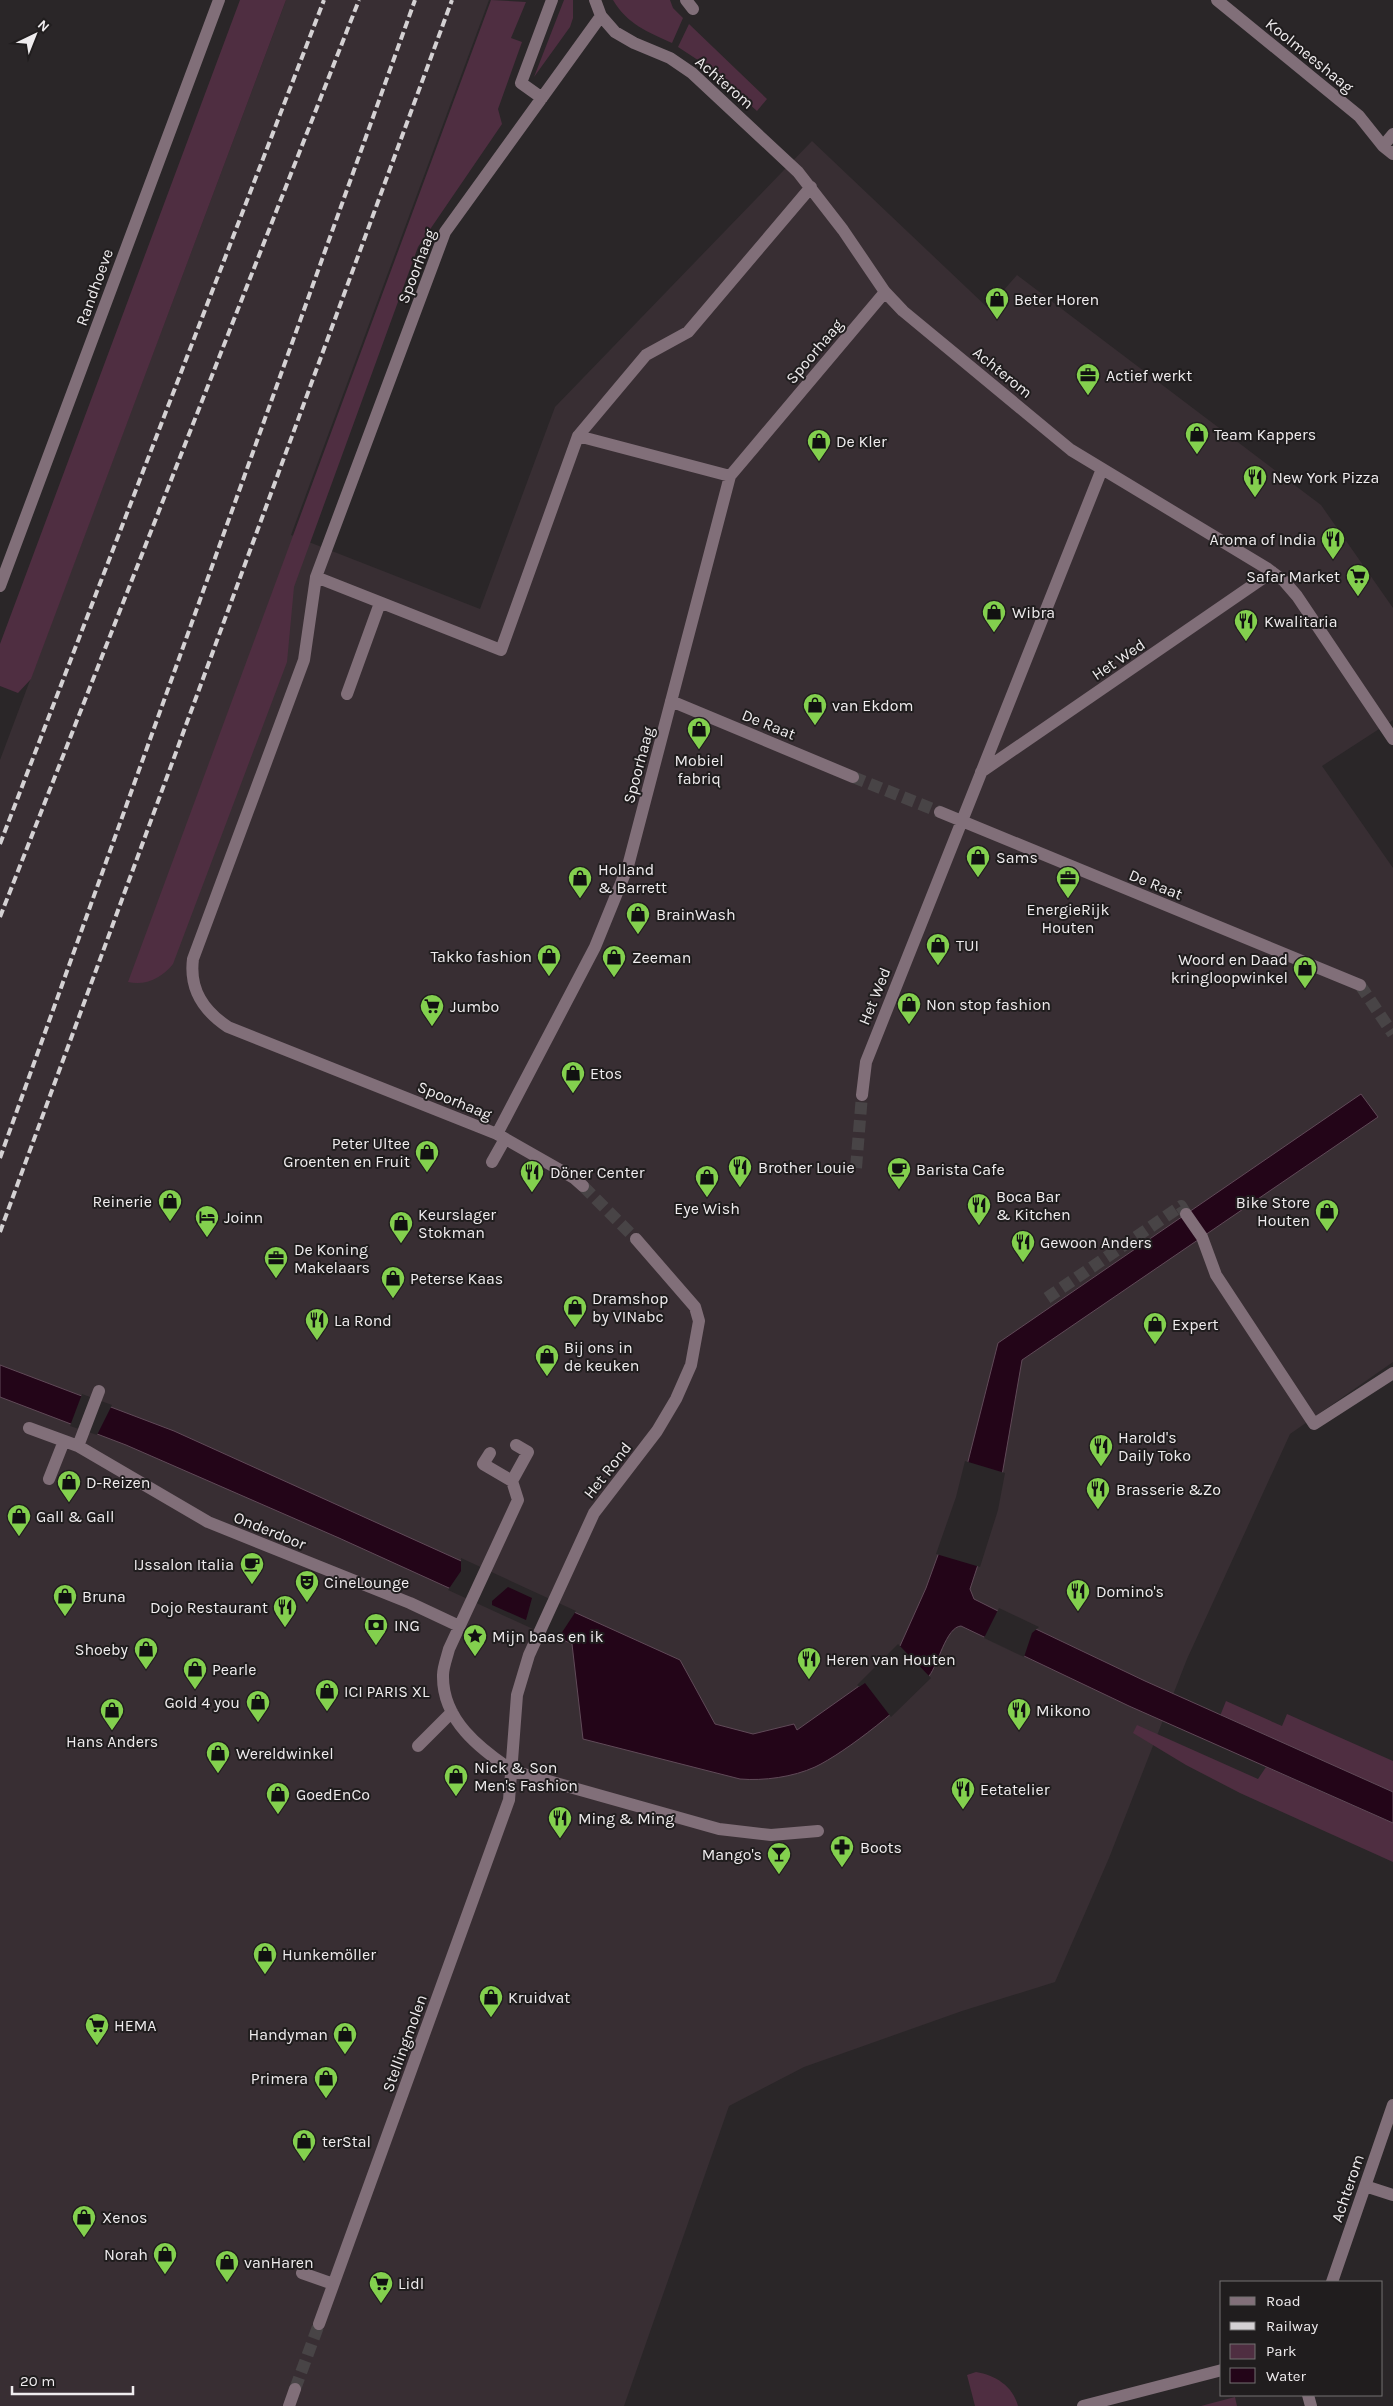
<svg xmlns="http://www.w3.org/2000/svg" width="1393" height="2406" font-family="Karla,sans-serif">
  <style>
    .built { fill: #382e33 }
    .green { fill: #4f2e41 }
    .water { fill: #230518; stroke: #604a58 }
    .pier { fill: #2a2628; fill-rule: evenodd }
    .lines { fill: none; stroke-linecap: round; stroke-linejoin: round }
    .minor-tunnel { stroke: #484446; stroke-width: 12; stroke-dasharray: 12 6; stroke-linecap: butt }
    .minor { stroke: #816f79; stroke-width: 12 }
    .rail { stroke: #d4d1d3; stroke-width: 4; stroke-dasharray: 8 4; stroke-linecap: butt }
    .labels { text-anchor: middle; stroke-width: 4; stroke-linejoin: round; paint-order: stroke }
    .street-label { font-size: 16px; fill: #efecee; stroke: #201d1e }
    .poi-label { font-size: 16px; fill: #efecee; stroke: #201d1e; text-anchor: start }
  </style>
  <rect width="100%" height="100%" fill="#2a2628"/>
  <path class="built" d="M286 0H489L291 535 480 609 555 407 812 141 988 308 1017 275 1321 505 1393 608V720L1322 766 1393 868V1362L1290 1434 1187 1659 1109 1858 1055 1982 962 2011 804 2067 729 2106 624 2406H0V760Z"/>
  <path class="green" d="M240 0H286L31 679 18 693 0 686V644Z
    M491 0 526 2 511 38 522 42 498 109 502 124 418 247 294 587 287 662 173 964C162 978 146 986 128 982Z
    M564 0H573V18L570 27 534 77Z
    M613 0H670L673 8 683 18 672 43C648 32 627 24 613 0Z
    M689 24 767 99 757 111 707 66 678 47Z
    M1226 1701 1282 1726 1287 1714 1393 1761V1792L1220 1716Z
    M1137 1725 1258 1779 1266 1767 1393 1823V1862L1240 1793 1186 1765 1133 1733Z
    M976 2372C995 2375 1013 2386 1018 2406H975L967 2375Z
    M1235 2397 1237 2406H1201Z"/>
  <path class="water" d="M1361 1094 1378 1117 1022 1360 996 1510 970 1589 974 1599 998 1611 1145 1681 1393 1792V1823L1129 1706 961 1626C946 1627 938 1665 929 1676 910 1702 845 1753 815 1767 793 1777 764 1781 740 1779L583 1739 572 1644 339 1538 126 1445 0 1397V1365L174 1431 680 1660 715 1724 753 1734 794 1724 797 1730 869 1679 900 1646 926 1588 959 1497 998 1343Z"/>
  <path class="pier" d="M82 1394 112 1405 97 1435 70 1426Z
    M965 1461 1005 1473 998 1510 980 1567 936 1554 956 1497Z
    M461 1558 576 1611 557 1640 448 1590 461 1571ZM508 1587 532 1598 526 1620 492 1605V1601Z
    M999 1608 1039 1627 1032 1633 1024 1657 984 1638Z
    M898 1644 931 1678 891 1717 865 1683 859 1687 857 1685Z"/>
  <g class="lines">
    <path class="minor-tunnel" d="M853 777 940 812
      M1360 985 1393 1034
      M856 1168 862 1095
      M583 1186 636 1239
      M1047 1298 1181 1206 1186 1214
      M295 2389 319 2324"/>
    <path class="minor" d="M595 0 601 16 615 32 634 43 670 58 692 73 798 172 843 230 885 292 903 311 1071 450 1268 569 1284 581 1297 596 1393 739
      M686 0 693 9
      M1217 0 1359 116 1383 146 1393 154
      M542 98 521 83 552 0
      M1383 146 1393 134
      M578 436 730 476
      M316 577 501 650 578 436 646 355 688 332 811 187
      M0 586 219 0
      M347 694 380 603
      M671 701 853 777
      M981 772 1272 572
      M940 812 1360 985
      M862 1095 866 1062 1102 469
      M497 1134 595 947 628 866 730 476 885 292
      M492 1162 505 1139
      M583 1186 574 1178 497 1134 228 1027C204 1011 189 990 193 959L304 660 316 577 445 232 601 16
      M1186 1214 1202 1237 1216 1275 1314 1424 1393 1373
      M29 1428 78 1446 208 1522 410 1603 459 1626
      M516 1445 528 1452 512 1481 518 1500 449 1649C447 1657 443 1667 443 1675 442 1720 480 1749 513 1771L719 1829 771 1835 818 1831
      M78 1446 99 1391
      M490 1453 483 1464 512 1481
      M49 1479 64 1441
      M418 1746 452 1712
      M1365 2186 1393 2195
      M302 2273 333 2284
      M1332 2282 1393 2105
      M319 2324 509 1800 517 1695 529 1655 594 1513 657 1431 676 1399 691 1365 699 1321 695 1307 636 1239
      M1308 2395 1311 2406
      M289 2406 295 2389
      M1083 2406 1222 2370"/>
    <path class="rail" d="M0 844 324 0
      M0 917 359 0
      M0 1158 415 0
      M0 1232 452 0"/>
  </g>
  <defs>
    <g id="shop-pin" transform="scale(1.25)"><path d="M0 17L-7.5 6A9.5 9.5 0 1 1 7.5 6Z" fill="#83d04e" stroke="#201d1e"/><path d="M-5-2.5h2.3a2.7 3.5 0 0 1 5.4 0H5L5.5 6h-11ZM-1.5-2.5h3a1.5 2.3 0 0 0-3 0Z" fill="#111"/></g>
    <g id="office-pin" transform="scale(1.25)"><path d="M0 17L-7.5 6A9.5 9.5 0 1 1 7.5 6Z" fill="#83d04e" stroke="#201d1e"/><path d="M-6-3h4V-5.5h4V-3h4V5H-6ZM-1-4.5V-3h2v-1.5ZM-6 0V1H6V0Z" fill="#111"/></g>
    <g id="restaurant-pin" transform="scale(1.25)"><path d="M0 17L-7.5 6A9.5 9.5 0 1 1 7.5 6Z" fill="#83d04e" stroke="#201d1e"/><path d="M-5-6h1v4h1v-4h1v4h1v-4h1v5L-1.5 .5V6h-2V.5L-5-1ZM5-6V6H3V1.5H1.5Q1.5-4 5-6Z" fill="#111"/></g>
    <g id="supermarket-pin" transform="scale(1.25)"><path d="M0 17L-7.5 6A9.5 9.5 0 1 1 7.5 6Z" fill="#83d04e" stroke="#201d1e"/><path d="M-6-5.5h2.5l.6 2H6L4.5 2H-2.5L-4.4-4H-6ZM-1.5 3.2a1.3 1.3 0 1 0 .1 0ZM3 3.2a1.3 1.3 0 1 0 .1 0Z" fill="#111"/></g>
    <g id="cafe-pin" transform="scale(1.25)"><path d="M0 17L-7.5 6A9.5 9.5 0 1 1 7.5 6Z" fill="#83d04e" stroke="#201d1e"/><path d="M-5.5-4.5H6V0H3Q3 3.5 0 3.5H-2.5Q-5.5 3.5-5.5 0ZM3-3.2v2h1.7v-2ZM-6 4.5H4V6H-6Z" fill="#111"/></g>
    <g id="hotel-pin" transform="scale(1.25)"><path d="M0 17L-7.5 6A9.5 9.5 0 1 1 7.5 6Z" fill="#83d04e" stroke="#201d1e"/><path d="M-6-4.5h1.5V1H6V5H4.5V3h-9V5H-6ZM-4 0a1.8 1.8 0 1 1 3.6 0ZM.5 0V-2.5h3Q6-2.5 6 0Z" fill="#111"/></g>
    <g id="theatre-pin" transform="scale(1.25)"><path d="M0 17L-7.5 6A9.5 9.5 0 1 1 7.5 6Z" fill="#83d04e" stroke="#201d1e"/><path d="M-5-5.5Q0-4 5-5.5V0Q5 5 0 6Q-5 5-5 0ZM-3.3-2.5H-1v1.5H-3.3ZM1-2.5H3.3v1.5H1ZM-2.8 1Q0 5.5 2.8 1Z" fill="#111"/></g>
    <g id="bank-pin" transform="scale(1.25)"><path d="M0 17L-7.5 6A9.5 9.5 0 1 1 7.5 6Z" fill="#83d04e" stroke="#201d1e"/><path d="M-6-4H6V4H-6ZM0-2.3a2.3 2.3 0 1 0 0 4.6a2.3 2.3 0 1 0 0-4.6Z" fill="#111"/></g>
    <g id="sight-pin" transform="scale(1.25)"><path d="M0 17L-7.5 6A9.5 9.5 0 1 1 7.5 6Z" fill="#83d04e" stroke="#201d1e"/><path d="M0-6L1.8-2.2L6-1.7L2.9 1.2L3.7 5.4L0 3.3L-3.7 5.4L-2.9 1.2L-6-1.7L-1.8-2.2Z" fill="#111"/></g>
    <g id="pharmacy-pin" transform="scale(1.25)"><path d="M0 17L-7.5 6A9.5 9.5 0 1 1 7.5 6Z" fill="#83d04e" stroke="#201d1e"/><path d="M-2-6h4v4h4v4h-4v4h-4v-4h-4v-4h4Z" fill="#111"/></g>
    <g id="bar-pin" transform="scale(1.25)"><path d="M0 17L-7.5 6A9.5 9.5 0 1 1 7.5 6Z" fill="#83d04e" stroke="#201d1e"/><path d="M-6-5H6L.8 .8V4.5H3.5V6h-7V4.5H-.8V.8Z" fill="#111"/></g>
  </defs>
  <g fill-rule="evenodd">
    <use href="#shop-pin" x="997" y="299"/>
    <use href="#office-pin" x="1088" y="375"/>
    <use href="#shop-pin" x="1197" y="434"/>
    <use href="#shop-pin" x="819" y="441"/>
    <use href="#restaurant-pin" x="1255" y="477"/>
    <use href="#restaurant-pin" x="1333" y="539"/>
    <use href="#supermarket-pin" x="1358" y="576"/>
    <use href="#shop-pin" x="994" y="612"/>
    <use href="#restaurant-pin" x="1246" y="621"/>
    <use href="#shop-pin" x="815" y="705"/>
    <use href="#shop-pin" x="699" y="729"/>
    <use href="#shop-pin" x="978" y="857"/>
    <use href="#shop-pin" x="580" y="878"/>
    <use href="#office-pin" x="1068" y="878"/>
    <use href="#shop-pin" x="638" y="914"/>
    <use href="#shop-pin" x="938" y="945"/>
    <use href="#shop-pin" x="549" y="956"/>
    <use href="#shop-pin" x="614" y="957"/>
    <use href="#shop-pin" x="1305" y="968"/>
    <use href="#shop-pin" x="909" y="1004"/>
    <use href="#supermarket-pin" x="432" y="1006"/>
    <use href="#shop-pin" x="573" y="1073"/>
    <use href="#shop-pin" x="427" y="1152"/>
    <use href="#restaurant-pin" x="740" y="1167"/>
    <use href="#cafe-pin" x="899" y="1169"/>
    <use href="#restaurant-pin" x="532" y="1172"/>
    <use href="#shop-pin" x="707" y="1177"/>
    <use href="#shop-pin" x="170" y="1201"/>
    <use href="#restaurant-pin" x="979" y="1205"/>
    <use href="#shop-pin" x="1327" y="1211"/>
    <use href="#hotel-pin" x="207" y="1217"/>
    <use href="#shop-pin" x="401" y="1223"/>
    <use href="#restaurant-pin" x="1023" y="1242"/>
    <use href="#office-pin" x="276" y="1258"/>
    <use href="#shop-pin" x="393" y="1278"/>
    <use href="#shop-pin" x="575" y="1307"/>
    <use href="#restaurant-pin" x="317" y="1320"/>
    <use href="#shop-pin" x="1155" y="1324"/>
    <use href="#shop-pin" x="547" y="1356"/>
    <use href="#restaurant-pin" x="1101" y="1446"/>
    <use href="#shop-pin" x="69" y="1482"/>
    <use href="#restaurant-pin" x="1098" y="1489"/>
    <use href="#shop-pin" x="19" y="1516"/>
    <use href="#cafe-pin" x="252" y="1564"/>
    <use href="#theatre-pin" x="307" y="1582"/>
    <use href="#restaurant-pin" x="1078" y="1591"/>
    <use href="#shop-pin" x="65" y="1596"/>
    <use href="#restaurant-pin" x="285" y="1607"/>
    <use href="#bank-pin" x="376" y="1625"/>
    <use href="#sight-pin" x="475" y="1636"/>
    <use href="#shop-pin" x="146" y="1649"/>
    <use href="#restaurant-pin" x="809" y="1659"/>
    <use href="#shop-pin" x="195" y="1669"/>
    <use href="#shop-pin" x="327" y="1691"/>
    <use href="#shop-pin" x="258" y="1702"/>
    <use href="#shop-pin" x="112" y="1710"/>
    <use href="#restaurant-pin" x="1019" y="1710"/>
    <use href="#shop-pin" x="218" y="1753"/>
    <use href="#shop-pin" x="456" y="1776"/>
    <use href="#restaurant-pin" x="963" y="1789"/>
    <use href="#shop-pin" x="278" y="1794"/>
    <use href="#restaurant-pin" x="560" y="1818"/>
    <use href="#pharmacy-pin" x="842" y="1847"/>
    <use href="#bar-pin" x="779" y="1854"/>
    <use href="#shop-pin" x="265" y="1954"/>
    <use href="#shop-pin" x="491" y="1997"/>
    <use href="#supermarket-pin" x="97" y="2025"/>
    <use href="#shop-pin" x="345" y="2034"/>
    <use href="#shop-pin" x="326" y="2078"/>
    <use href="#shop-pin" x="304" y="2141"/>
    <use href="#shop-pin" x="84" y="2217"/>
    <use href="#shop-pin" x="165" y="2254"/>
    <use href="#shop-pin" x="227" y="2262"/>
    <use href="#supermarket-pin" x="381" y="2283"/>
  </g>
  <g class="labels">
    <g class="street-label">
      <text transform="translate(1310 55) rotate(39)" y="6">Koolmeeshaag</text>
      <text transform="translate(725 82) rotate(41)" y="6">Achterom</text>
      <text transform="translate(416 266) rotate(-69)" y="6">Spoorhaag</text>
      <text transform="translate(94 287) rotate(-70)" y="6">Randhoeve</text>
      <text transform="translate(814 351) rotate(-50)" y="6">Spoorhaag</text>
      <text transform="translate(1003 372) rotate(39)" y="6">Achterom</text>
      <text transform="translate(1118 659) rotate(-34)" y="6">Het Wed</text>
      <text transform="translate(769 724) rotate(22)" y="6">De Raat</text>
      <text transform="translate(638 765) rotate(-75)" y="6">Spoorhaag</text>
      <text transform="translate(1156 884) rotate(22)" y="6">De Raat</text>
      <text transform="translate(874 996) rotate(-68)" y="6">Het Wed</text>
      <text transform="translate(455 1100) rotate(22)" y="6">Spoorhaag</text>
      <text transform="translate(607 1470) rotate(-52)" y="6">Het Rond</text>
      <text transform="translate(270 1530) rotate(22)" y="6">Onderdoor</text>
      <text transform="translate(404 2043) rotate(-70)" y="6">Stellingmolen</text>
      <text transform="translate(1347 2188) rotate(-71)" y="6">Achterom</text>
    </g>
    <g class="poi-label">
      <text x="1014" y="305">Beter Horen</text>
      <text x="1106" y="381">Actief werkt</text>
      <text x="1214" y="440">Team Kappers</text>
      <text x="836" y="447">De Kler</text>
      <text x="1272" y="483">New York Pizza</text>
      <text x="1316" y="545" text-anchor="end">Aroma of India</text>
      <text x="1340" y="582" text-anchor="end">Safar Market</text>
      <text x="1012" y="618">Wibra</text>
      <text x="1264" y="627">Kwalitaria</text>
      <text x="832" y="711">van Ekdom</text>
      <text x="699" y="766" text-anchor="middle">Mobiel<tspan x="699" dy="18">fabriq</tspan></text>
      <text x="996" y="863">Sams</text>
      <text x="598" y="875">Holland<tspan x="598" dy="18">&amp; Barrett</tspan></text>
      <text x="1068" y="915" text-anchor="middle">EnergieRijk<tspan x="1068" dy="18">Houten</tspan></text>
      <text x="656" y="920">BrainWash</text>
      <text x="956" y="951">TUI</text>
      <text x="532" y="962" text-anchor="end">Takko fashion</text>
      <text x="632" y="963">Zeeman</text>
      <text x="1288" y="965" text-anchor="end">Woord en Daad<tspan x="1288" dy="18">kringloopwinkel</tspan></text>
      <text x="926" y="1010">Non stop fashion</text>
      <text x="450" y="1012">Jumbo</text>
      <text x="590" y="1079">Etos</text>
      <text x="410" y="1149" text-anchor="end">Peter Ultee<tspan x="410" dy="18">Groenten en Fruit</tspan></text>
      <text x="758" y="1173">Brother Louie</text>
      <text x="916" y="1175">Barista Cafe</text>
      <text x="550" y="1178">Döner Center</text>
      <text x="996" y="1202">Boca Bar<tspan x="996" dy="18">&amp; Kitchen</tspan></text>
      <text x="152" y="1207" text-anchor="end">Reinerie</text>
      <text x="1310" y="1208" text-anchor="end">Bike Store<tspan x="1310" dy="18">Houten</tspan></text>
      <text x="707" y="1214" text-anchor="middle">Eye Wish</text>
      <text x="418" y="1220">Keurslager<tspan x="418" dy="18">Stokman</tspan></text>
      <text x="224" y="1223">Joinn</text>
      <text x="1040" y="1248">Gewoon Anders</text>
      <text x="294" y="1255">De Koning<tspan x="294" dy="18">Makelaars</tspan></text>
      <text x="410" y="1284">Peterse Kaas</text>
      <text x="592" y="1304">Dramshop<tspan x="592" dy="18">by VINabc</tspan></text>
      <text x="334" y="1326">La Rond</text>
      <text x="1172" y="1330">Expert</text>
      <text x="564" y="1353">Bij ons in<tspan x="564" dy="18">de keuken</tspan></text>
      <text x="1118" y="1443">Harold's<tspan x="1118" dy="18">Daily Toko</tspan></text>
      <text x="86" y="1488">D-Reizen</text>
      <text x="1116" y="1495">Brasserie &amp;Zo</text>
      <text x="36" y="1522">Gall &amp; Gall</text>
      <text x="234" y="1570" text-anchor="end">IJssalon Italia</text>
      <text x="324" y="1588">CineLounge</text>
      <text x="1096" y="1597">Domino's</text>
      <text x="82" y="1602">Bruna</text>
      <text x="268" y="1613" text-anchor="end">Dojo Restaurant</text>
      <text x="394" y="1631">ING</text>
      <text x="492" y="1642">Mijn baas en ik</text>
      <text x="128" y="1655" text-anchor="end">Shoeby</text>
      <text x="826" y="1665">Heren van Houten</text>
      <text x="212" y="1675">Pearle</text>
      <text x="344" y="1697">ICI PARIS XL</text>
      <text x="240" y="1708" text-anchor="end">Gold 4 you</text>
      <text x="1036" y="1716">Mikono</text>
      <text x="112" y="1747" text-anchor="middle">Hans Anders</text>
      <text x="236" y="1759">Wereldwinkel</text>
      <text x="474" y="1773">Nick &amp; Son<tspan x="474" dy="18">Men's Fashion</tspan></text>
      <text x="980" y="1795">Eetatelier</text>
      <text x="296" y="1800">GoedEnCo</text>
      <text x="578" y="1824">Ming &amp; Ming</text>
      <text x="860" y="1853">Boots</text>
      <text x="762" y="1860" text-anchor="end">Mango's</text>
      <text x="282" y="1960">Hunkemöller</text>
      <text x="508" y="2003">Kruidvat</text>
      <text x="114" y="2031">HEMA</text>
      <text x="328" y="2040" text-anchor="end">Handyman</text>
      <text x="308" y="2084" text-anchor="end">Primera</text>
      <text x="322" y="2147">terStal</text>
      <text x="102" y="2223">Xenos</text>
      <text x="148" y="2260" text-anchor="end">Norah</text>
      <text x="244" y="2268">vanHaren</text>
      <text x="398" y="2289">Lidl</text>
    </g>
  </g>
  <rect x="1220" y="2281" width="162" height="115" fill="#201d1e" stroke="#737071"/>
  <rect x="1230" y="2297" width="25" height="8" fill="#816f79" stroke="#737071"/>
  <text x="1266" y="2306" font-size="15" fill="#efecee">Road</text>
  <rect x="1230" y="2322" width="25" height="8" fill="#d4d1d3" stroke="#737071"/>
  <text x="1266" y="2331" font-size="15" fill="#efecee">Railway</text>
  <rect x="1230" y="2344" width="25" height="15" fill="#4f2e41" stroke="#737071"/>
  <text x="1266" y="2356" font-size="15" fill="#efecee">Park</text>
  <rect x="1230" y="2368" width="25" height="15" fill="#230518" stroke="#737071"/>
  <text x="1266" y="2381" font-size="15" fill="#efecee">Water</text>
  <g transform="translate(35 35) rotate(43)" stroke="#201d1e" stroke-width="4" paint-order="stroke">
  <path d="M0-4L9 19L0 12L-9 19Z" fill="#efecee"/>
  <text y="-8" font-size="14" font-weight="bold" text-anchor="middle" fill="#efecee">N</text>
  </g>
  <path d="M12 2386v8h121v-8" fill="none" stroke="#efecee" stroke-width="2.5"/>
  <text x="20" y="2386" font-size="15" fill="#efecee" stroke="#201d1e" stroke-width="4" paint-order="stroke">20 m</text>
</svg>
